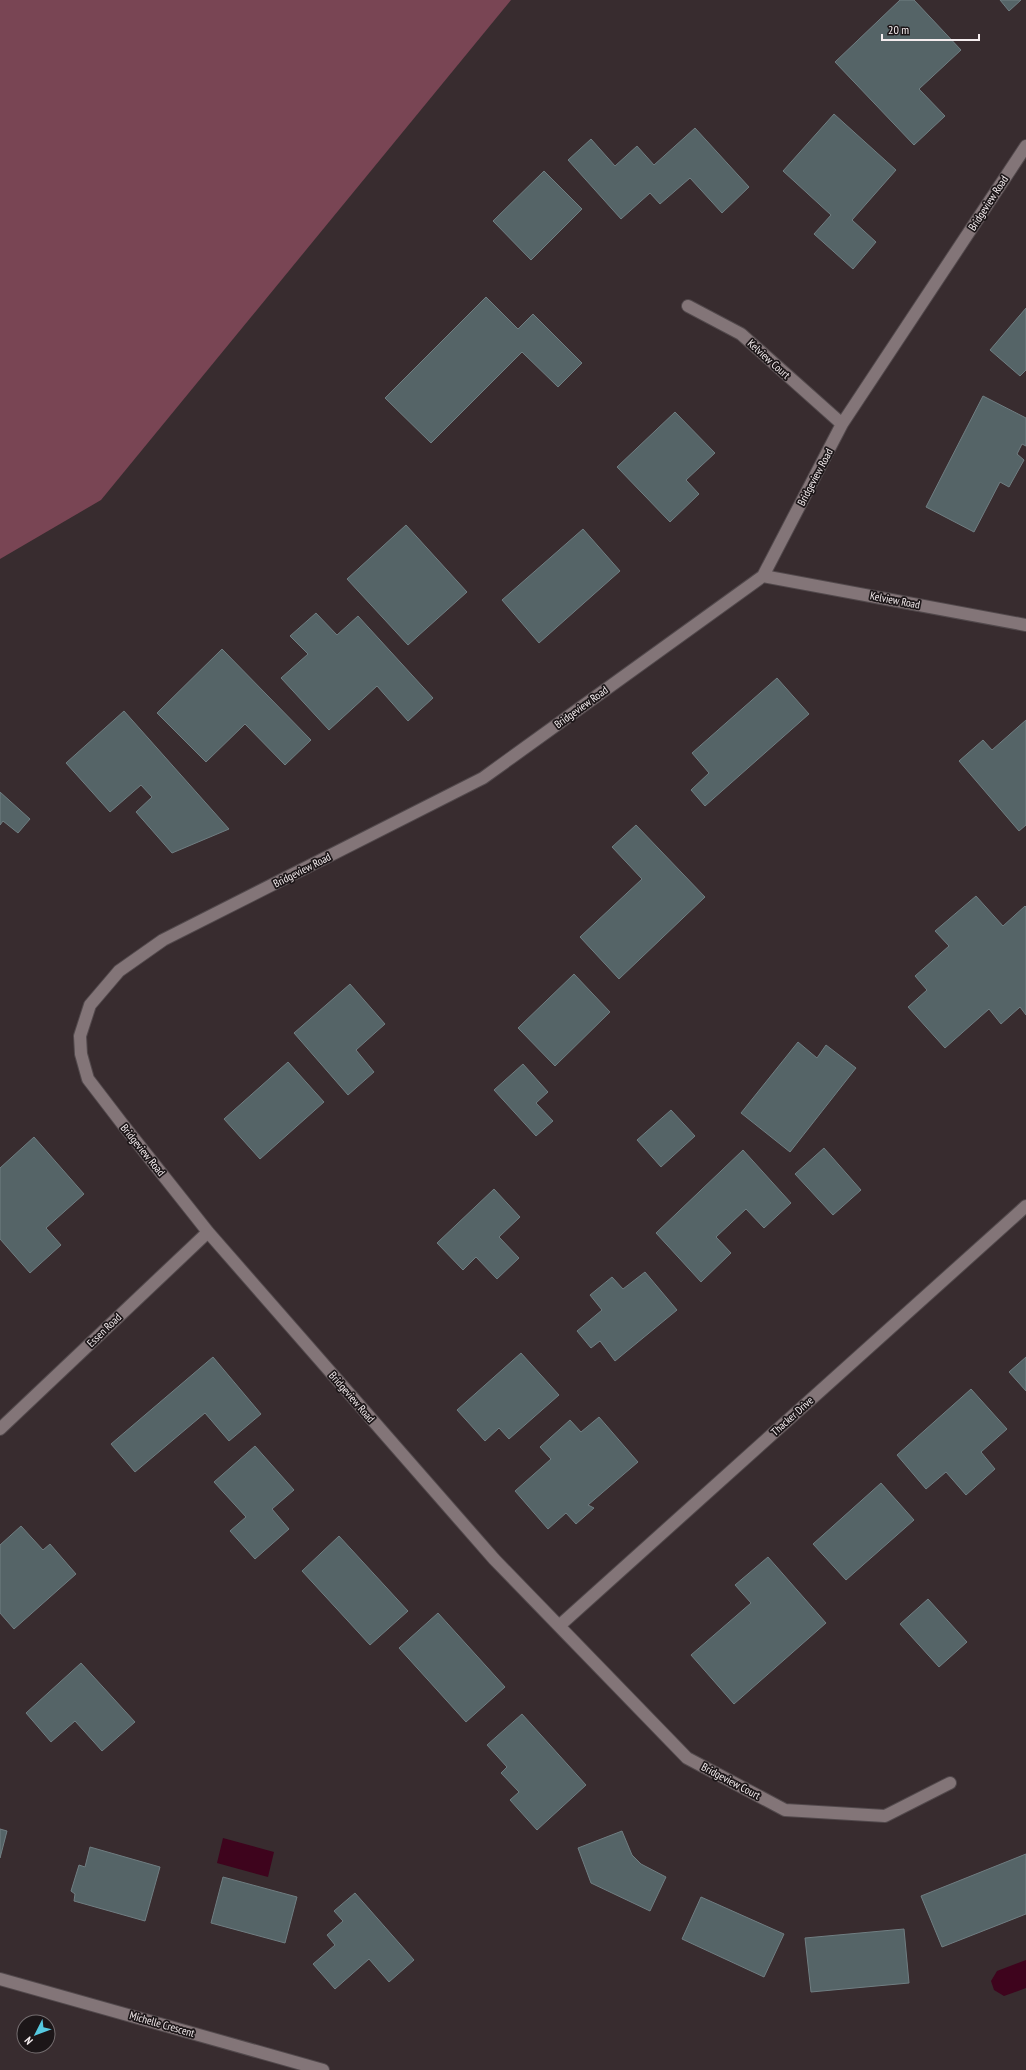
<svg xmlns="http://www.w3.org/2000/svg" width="1026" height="2070" font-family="'PT Sans Narrow',sans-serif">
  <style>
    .green { fill: #794554 }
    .water { fill: #3e041d }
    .building { fill: #556467; stroke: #707e82 }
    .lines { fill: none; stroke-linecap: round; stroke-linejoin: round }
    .street-casing { stroke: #52494c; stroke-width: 14 }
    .street { stroke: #837578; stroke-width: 12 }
    .labels { text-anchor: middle; stroke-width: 3.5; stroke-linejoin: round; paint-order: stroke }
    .street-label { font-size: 11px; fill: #f5edef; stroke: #1c1618 }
  </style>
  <rect width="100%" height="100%" fill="#382c2f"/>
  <path class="green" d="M0 0H511L101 500 0 559Z"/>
  <path class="water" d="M223 1838 274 1852 268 1877 217 1863Z
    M1026 1960V1988L1004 1996 994 1990 991 1981 997 1971Z"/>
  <path class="building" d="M900 0H914L961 50 919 89 945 116 914 145 835 62Z
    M1000 0H1021L1009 11Z
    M834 114 896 170 852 220 876 242 853 269 814 234 831 215 783 171Z
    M695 128 749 187 722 213 690 178 660 204 650 193 621 219 568 160 591 139 615 166 637 146 654 165Z
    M544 171 582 209 531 260 493 221Z
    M486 297 518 329 533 314 582 363 558 387 522 352 431 443 385 398Z
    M1026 308V370L1020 376 990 350Z
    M983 396 1026 418V446L1022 444 1017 454 1024 460 1009 487 1000 482 974 532 926 507Z
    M675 412 715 453 686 480 699 494 670 522 617 467Z
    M406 525 467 592 408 645 347 579Z
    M583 529 620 571 539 643 502 600Z
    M316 613 337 635 358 616 433 698 408 721 377 686 329 730 281 678 308 654 290 636Z
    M222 649 311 740 285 765 245 724 206 762 157 713Z
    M777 678 809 714 705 806 691 790 709 773 692 753Z
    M124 711 229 829 172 853 136 812 152 797 141 785 110 812 66 763Z
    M1026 720V825L1019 831 959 761 983 740 992 750Z
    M0 792 30 819 18 833 3 821 0 825Z
    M636 825 705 897 619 979 580 937 642 879 612 847Z
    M976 896 1003 926 1025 906 1026 907V1015L1020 1007 1001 1024 989 1009 945 1048 908 1007 927 990 915 976 949 946 935 931Z
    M574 974 610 1012 555 1066 518 1028Z
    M350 984 385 1024 356 1050 374 1072 348 1095 294 1033Z
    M798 1042 817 1058 826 1045 856 1068 790 1152 741 1113Z
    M288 1062 324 1102 260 1159 224 1119Z
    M523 1064 548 1092 536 1103 553 1121 536 1136 494 1090Z
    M671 1110 695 1136 661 1167 637 1140Z
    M34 1137 84 1194 46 1228 61 1245 30 1273 0 1239V1168Z
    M824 1148 861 1190 833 1215 795 1174Z
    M743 1150 791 1203 764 1228 746 1209 716 1237 731 1253 701 1282 656 1233Z
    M494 1189 520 1217 499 1237 519 1258 497 1279 476 1257 463 1270 437 1243Z
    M645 1272 677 1310 615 1361 600 1341 591 1348 577 1331 602 1310 590 1295 612 1277 623 1289Z
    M521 1353 559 1395 509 1439 499 1428 485 1441 457 1410Z
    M213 1357 261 1414 229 1441 205 1413 135 1472 111 1444Z
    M1026 1357V1391L1009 1372Z
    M971 1389 1007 1429 981 1452 995 1469 966 1495 946 1472 926 1489 897 1455Z
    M599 1417 638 1462 588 1505 594 1508 576 1524 566 1513 548 1529 515 1491 551 1459 540 1447 570 1420 581 1432Z
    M255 1446 294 1490 272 1509 289 1529 255 1559 230 1531 246 1517 214 1482Z
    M881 1483 914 1520 846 1580 813 1544Z
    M21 1526 43 1550 50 1544 76 1574 14 1629 0 1613V1545Z
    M339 1536 408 1611 370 1645 302 1571Z
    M768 1557 826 1623 734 1704 691 1655 751 1603 735 1585Z
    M928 1599 967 1642 939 1667 900 1624Z
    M438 1613 505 1687 466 1722 399 1648Z
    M81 1663 135 1722 102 1751 75 1721 51 1742 26 1713Z
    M522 1714 586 1785 537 1830 510 1800 519 1792 501 1773 507 1767 487 1745Z
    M0 1829 7 1831 0 1858Z
    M622 1831 632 1855 641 1864 666 1877 650 1911 591 1883 578 1848Z
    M90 1847 160 1867 145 1921 74 1901 75 1894 71 1891 79 1865 85 1867Z
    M1026 1854V1914L942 1947 921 1896Z
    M223 1877 297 1897 285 1943 211 1923Z
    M355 1893 414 1960 389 1982 369 1959 335 1989 313 1964 335 1945 327 1935 343 1921 334 1911Z
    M701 1897 784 1934 764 1977 682 1939Z
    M904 1929 909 1983 811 1992 805 1938Z"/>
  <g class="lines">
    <g class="street-casing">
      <path id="street" d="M688 306 741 334 842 424
        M763 576 1026 625
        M0 1429 208 1232
        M559 1626 1026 1206
        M950 1783 885 1816 785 1810 687 1758 494 1559 208 1232 124 1126 88 1079 81 1054 80 1036 90 1005 119 971 163 940 483 778 763 576 842 424 1026 146
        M0 1979 323 2070"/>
    </g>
    <use href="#street" class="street"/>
  </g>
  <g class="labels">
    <g class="street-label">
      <text transform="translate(988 203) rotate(-57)" y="4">Bridgeview Road</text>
      <text transform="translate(769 359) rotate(42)" y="4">Kelview Court</text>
      <text transform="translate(815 477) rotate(-62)" y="4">Bridgeview Road</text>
      <text transform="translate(895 600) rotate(11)" y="4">Kelview Road</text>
      <text transform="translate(581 707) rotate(-36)" y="4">Bridgeview Road</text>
      <text transform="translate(302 870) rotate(-27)" y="4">Bridgeview Road</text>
      <text transform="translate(143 1150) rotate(51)" y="4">Bridgeview Road</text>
      <text transform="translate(104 1330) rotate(-44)" y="4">Essen Road</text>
      <text transform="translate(352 1397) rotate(49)" y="4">Bridgeview Road</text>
      <text transform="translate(792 1416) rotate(-42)" y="4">Thacker Drive</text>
      <text transform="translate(731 1781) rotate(28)" y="4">Bridgeview Court</text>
      <text transform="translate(162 2024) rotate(16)" y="4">Michelle Crescent</text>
    </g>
  </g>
  <g transform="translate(36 2034) rotate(228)"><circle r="19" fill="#1c1618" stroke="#736c6e"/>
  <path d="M0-3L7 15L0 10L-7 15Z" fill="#56c9e0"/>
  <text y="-6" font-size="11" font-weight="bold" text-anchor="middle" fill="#f5edef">N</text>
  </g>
  <path d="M882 34v6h97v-6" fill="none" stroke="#f5edef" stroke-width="2"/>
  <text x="888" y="34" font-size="12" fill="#f5edef" stroke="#1c1618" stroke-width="3" paint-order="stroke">20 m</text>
</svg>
